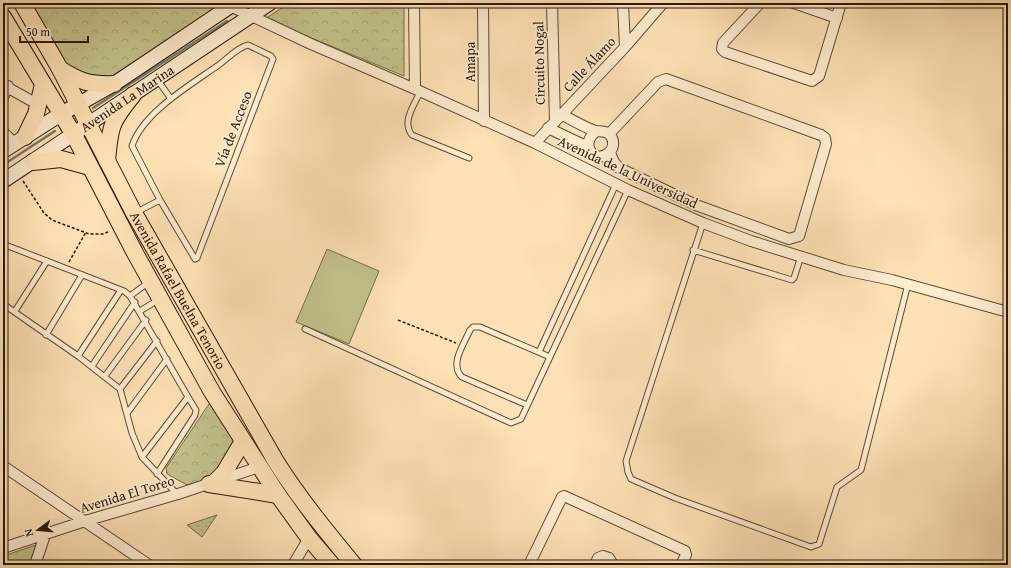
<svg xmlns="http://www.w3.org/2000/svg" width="1011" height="568" font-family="'Gentium Book Plus',serif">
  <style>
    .grass { fill: url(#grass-dots); stroke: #766d4b }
    .park { fill: url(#park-crowns); stroke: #766d4b }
    .pitch { fill: #c3c28b; stroke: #766d4b }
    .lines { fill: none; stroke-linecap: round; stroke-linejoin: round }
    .stream { stroke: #717b70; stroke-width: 2.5 }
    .lane-casing { stroke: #5f4a36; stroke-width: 7 }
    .street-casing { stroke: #5f4a36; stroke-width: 12 }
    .secondary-casing { stroke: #2a180b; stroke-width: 16 }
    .primary-casing { stroke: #2a180b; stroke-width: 18 }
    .path { stroke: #2a180b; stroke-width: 1.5; stroke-dasharray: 3 2; stroke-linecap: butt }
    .lane { stroke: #feeccf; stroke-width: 5 }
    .street { stroke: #feeccf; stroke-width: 10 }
    .secondary { stroke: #feeccf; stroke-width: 14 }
    .primary { stroke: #fee2b5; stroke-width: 16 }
    .labels { text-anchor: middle; stroke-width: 3.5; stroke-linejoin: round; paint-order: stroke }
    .street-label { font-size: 14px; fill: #2a180b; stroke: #feeccf }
  </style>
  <defs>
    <pattern id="grass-dots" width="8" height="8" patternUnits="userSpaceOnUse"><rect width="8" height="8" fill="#c3c28b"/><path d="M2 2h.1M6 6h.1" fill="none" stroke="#a8a677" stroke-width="1.8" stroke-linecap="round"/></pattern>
    <pattern id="park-crowns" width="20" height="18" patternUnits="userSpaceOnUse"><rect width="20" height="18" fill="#c3c28b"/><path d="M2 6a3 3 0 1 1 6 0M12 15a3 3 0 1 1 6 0" fill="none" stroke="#a8a677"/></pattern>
  </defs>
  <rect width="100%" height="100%" fill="#fee2b5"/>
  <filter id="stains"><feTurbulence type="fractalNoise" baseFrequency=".005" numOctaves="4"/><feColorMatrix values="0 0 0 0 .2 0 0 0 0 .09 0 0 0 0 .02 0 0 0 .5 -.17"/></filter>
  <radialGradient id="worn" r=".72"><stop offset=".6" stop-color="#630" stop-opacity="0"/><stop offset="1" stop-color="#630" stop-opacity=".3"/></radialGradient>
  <path class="grass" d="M217 515 202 537 187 525Z"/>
  <path class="park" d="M43 3H204L218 9 106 81H91L66 67 32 10Z
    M289 3H404V76L265 19Z
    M209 404 214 406 236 445 213 478 187 485 167 474 166 468Z
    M36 545 29 565H3V556Z"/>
  <path class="pitch" d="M327 249 379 271 349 344 296 322Z"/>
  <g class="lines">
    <path class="stream" d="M93 108 227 21
      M3 165 55 131"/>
    <g class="lane-casing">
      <path id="lane" d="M248 45 271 56 273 59 197 258 195 259 160 200 132 146C143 112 192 84 220 64 228 58 238 47 248 45Z
        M157 79 171 99
        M420 92C415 104 401 122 412 135L469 158
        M137 212 160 200
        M703 223 626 461 628 472 631 479 675 498 811 547 819 544 837 487 861 470 908 284
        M3 244 124 291 130 296 188 397
        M693 250 792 280 794 278 801 256
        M130 296 149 282
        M3 304 78 356 120 389 132 433 142 457 177 494
        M15 311 47 261
        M140 311 158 300
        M305 329 511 423 521 419 628 190
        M46 335 82 275
        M539 352 616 184
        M78 356 121 290
        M92 366 135 302
        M105 376 146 320
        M120 389 157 341
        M527 405 462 377C449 364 464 344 470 330L473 327H480L550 357
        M128 412 167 359
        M142 457 188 397 196 410 195 415 157 474
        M1007 565 1008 562"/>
    </g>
    <g class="street-casing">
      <path id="street" d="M414 3 415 89
        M483 3 484 121
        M552 3 555 122
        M623 3 625 47
        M760 3 723 43 722 49 725 52 812 81 819 76 841 3
        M794 3 837 18
        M226 4 311 44 415 89 535 143 628 190 703 223 751 241 844 270 892 280 1008 312
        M3 85 39 105
        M3 97 8 86
        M561 114C572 120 584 127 595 131 600 132 606 130 610 135 615 141 614 150 607 154 593 164 579 142 597 131
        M548 128 588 147
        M3 132 15 144
        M609 134 658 82 666 79 821 135 825 138 826 144 799 236 789 239 696 205 619 168 614 162 610 153
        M535 143 625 47 663 3
        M3 466 149 565
        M3 548 85 521 178 494 259 467
        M35 565 45 535
        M293 565 309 538
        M529 565 562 497 564 496 685 551 686 555 681 565
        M595 565 598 558 603 556 609 558 613 565"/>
    </g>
    <g class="secondary-casing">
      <g id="secondary">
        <path d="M3 151 61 114 114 84 235 3"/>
        <path id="s1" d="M3 181 270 3"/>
      </g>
    </g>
    <g class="primary-casing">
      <g id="primary">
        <path id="s2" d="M22 3 60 69 134 213 275 460C298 497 326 531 354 565"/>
        <path d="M3 17 74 135 135 253 212 392 278 495 309 538 332 565"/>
        <path d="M60 69C80 82 90 85 114 84"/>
        <path d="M25 137 36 114 43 84"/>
        <path d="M107 161C110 126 111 122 133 95"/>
        <path d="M33 162 61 159 90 167"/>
        <path d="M215 482 224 473 243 441"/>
        <path d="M209 484 278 495"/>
      </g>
    </g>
    <path class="path" d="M23 181 44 213 52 220 89 234H103L110 231
      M69 262 86 232
      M398 320 456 343"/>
    <use href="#lane" class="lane"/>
    <use href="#street" class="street"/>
    <use href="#secondary" class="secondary"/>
    <use href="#primary" class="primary"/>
  </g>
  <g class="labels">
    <g class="street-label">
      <text transform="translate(470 62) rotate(-90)" y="5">Amapa</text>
      <text transform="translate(539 63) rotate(-91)" y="5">Circuito Nogal</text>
      <text transform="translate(589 64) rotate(-47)" y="5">Calle Álamo</text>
      <text dy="5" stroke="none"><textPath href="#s1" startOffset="149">Avenida La Marina</textPath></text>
      <text transform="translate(233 129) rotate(-69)" y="5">Vía de Acceso</text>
      <text transform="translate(628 172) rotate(25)" y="5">Avenida de la Universidad</text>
      <text dy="5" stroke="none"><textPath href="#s2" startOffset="327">Avenida Rafael Buelna Tenorio</textPath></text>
      <text transform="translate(127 494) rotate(-17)" y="5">Avenida El Toreo</text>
    </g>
  </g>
  <rect width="1011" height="568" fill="none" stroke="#fee2b5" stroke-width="16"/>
  <rect x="4" y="4" width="1003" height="560" fill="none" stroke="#2a180b" stroke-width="2"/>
  <rect x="8" y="8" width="995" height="552" fill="none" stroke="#2a180b"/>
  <g transform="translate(38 530) rotate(254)" stroke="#feeccf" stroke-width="3" paint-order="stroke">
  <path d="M0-3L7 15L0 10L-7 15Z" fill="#2a180b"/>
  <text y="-6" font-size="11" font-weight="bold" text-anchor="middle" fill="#2a180b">N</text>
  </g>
  <path d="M20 36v6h68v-6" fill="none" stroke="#2a180b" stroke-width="2"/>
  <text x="26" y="36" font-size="12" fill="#2a180b" stroke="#feeccf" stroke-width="3" paint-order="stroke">50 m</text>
  <rect width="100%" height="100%" filter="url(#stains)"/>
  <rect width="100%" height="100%" fill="url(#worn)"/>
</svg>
